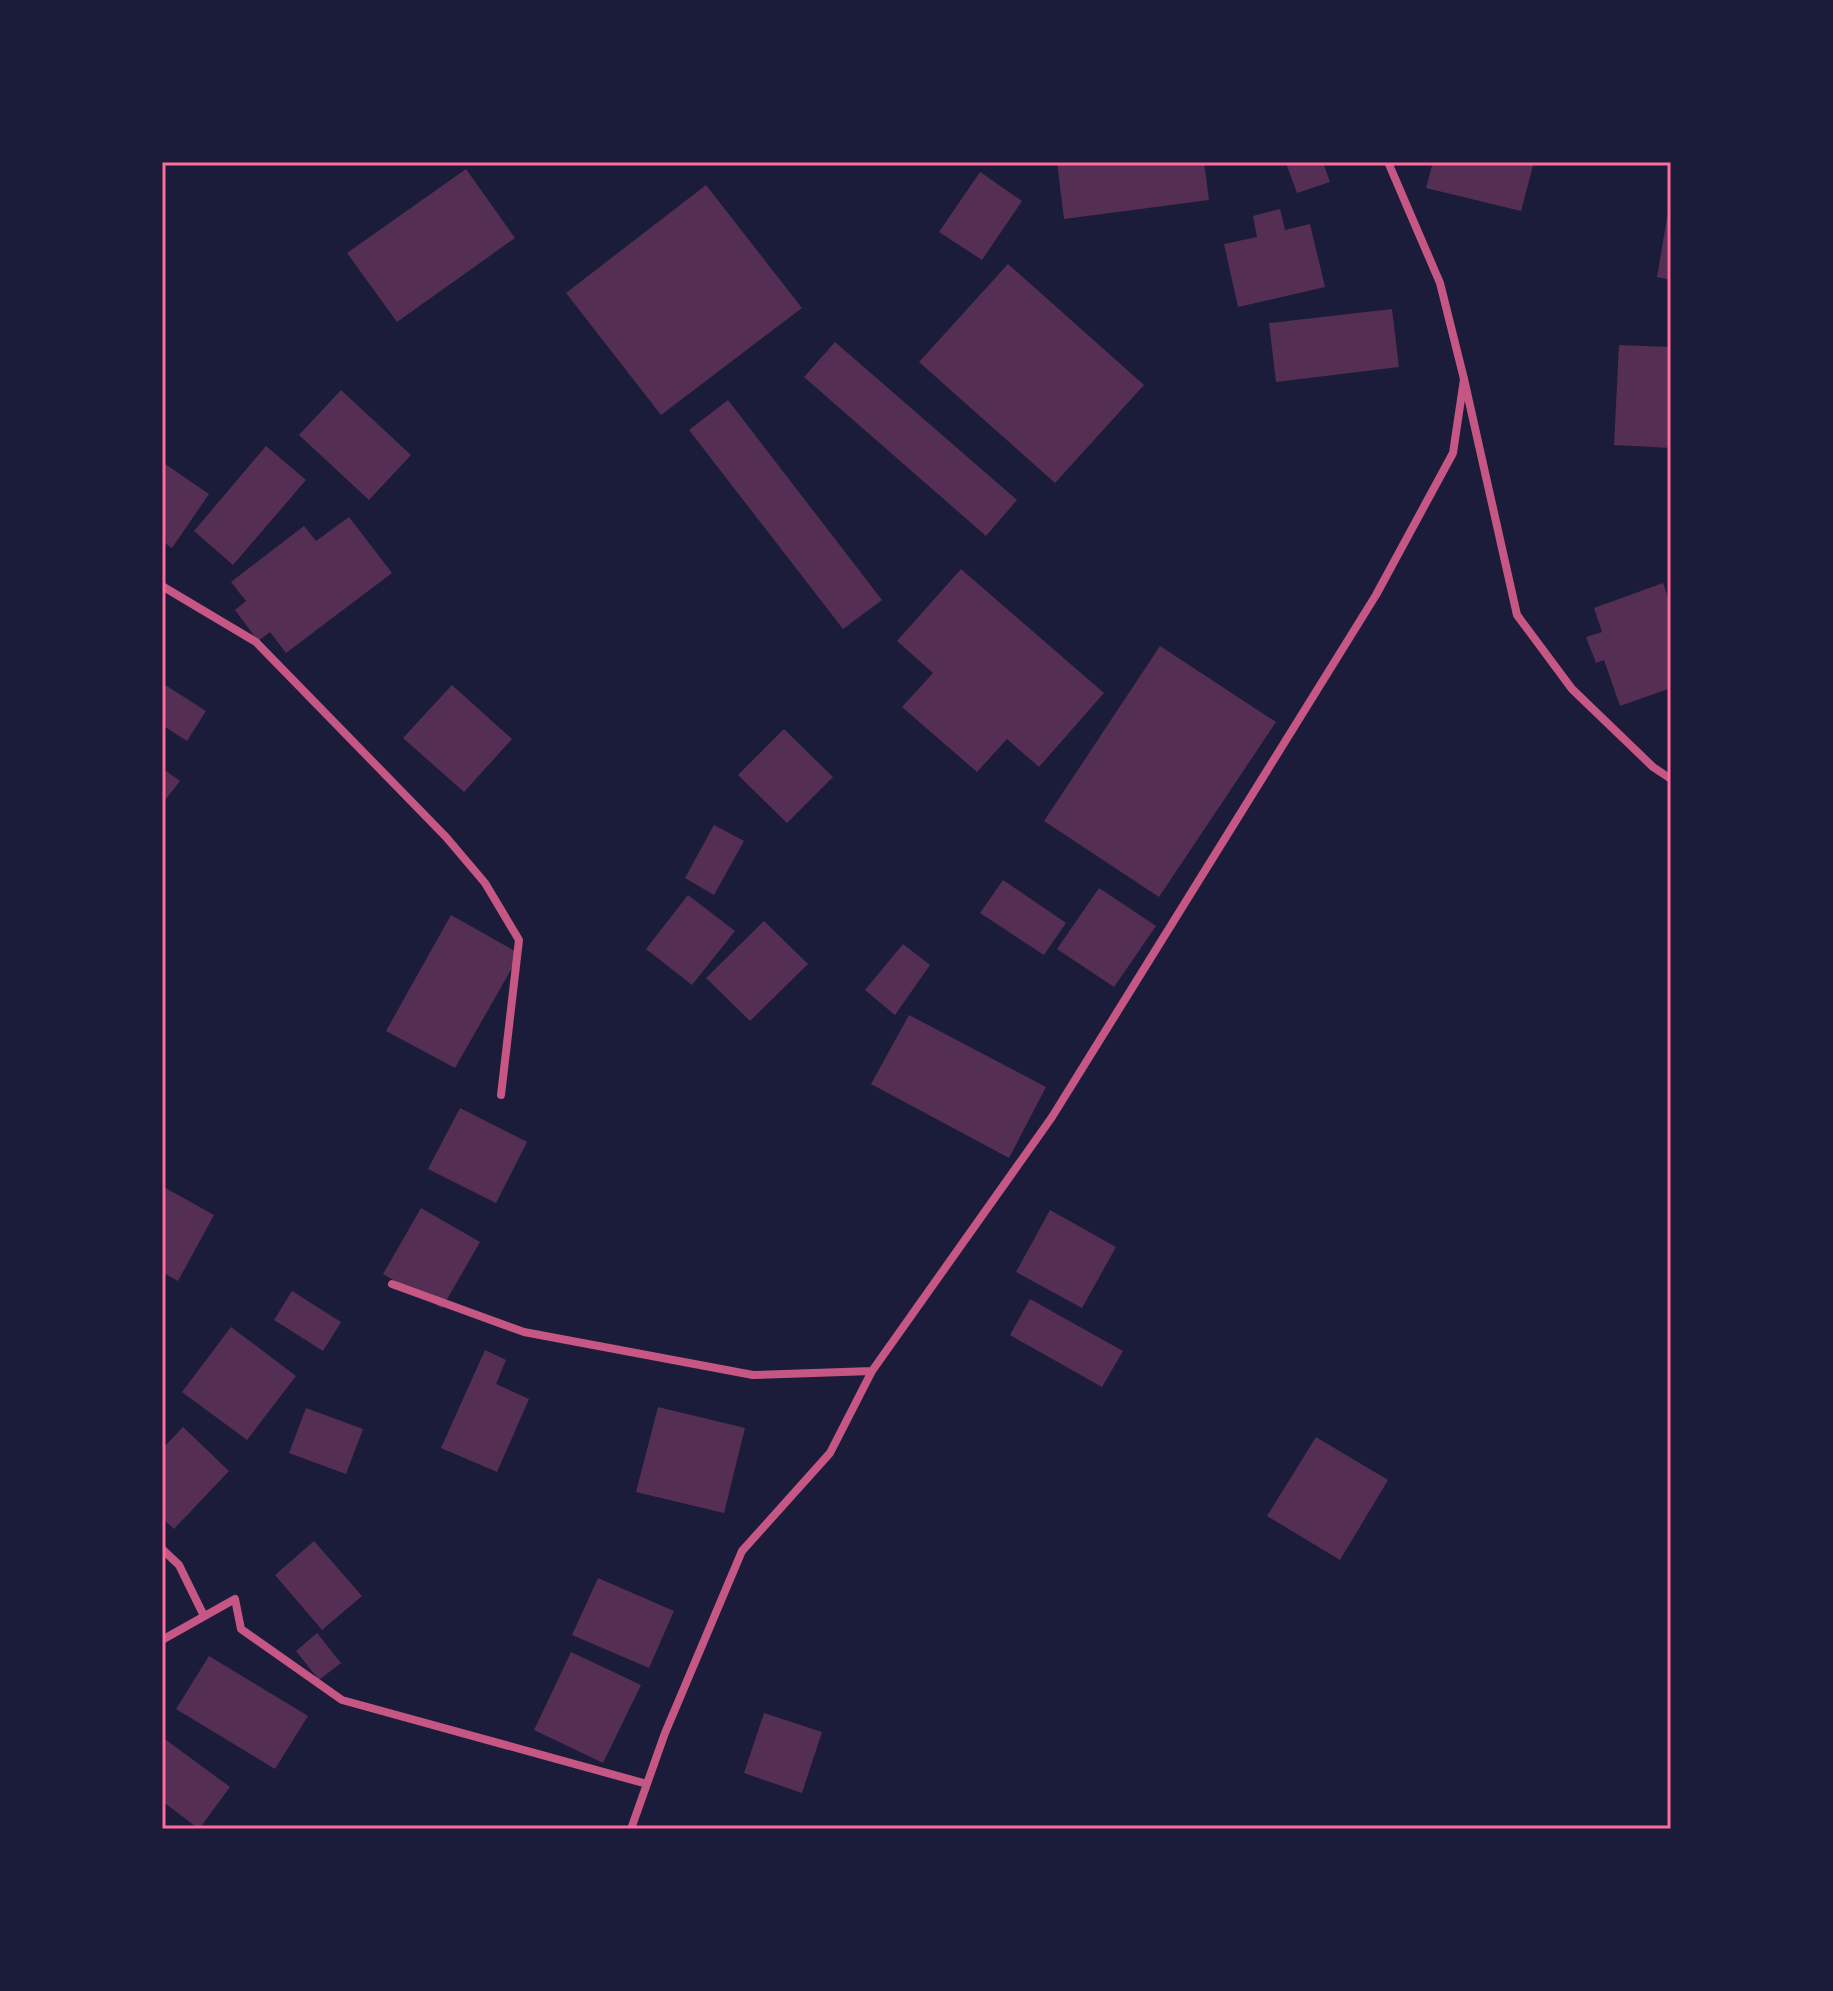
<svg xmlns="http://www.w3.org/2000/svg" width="1833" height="1991" font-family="'Public Sans',sans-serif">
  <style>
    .building { fill: #542f53 }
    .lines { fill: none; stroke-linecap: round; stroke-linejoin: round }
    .minor { stroke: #c65784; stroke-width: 8 }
    .neatline { fill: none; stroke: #ff6b9d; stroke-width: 3 }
  </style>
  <rect width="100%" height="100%" fill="#1b1b3a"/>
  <path class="building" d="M1057 162H1204L1209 200 1064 219Z
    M1290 162H1323L1330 182 1297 193 1286 163Z
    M1433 162H1534L1521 211 1426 188Z
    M466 169 515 238 397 322 347 253Z
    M980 172 1022 201 982 260 939 232Z
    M706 185 802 308 661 415 566 293Z
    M1669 206 1671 207V280L1657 277Z
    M1280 209 1285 230 1310 224 1325 287 1238 307 1224 244 1257 237 1253 216Z
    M1008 264 1144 385 1055 483 919 362Z
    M1392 309 1399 367 1276 382 1269 323Z
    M835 342 1017 500 986 536 804 377Z
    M1619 345 1671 347V448L1614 445Z
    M341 390 411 455 369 500 299 435Z
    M728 400 882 600 843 629 689 430Z
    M266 446 306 480 233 565 194 531Z
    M162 462 209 494 172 548 162 541Z
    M349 517 392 573 286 653 270 632 258 641 235 610 246 601 231 582 304 526 316 541Z
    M961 569 1104 693 1039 767 1007 739 977 772 902 707 933 673 897 641Z
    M1663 583 1671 606V688L1620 706 1604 660 1596 663 1586 637 1602 632 1594 608Z
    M1160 646 1276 722 1159 897 1044 821Z
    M162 683 206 711 187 741 162 725Z
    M452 685 512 739 464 792 403 738Z
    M784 729 833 777 787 823 738 775Z
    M162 768 180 781 162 804Z
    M714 825 744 841 714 895 685 878Z
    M1003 880 1066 923 1044 955 980 913Z
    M1099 888 1156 926 1114 987 1057 949Z
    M688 895 735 931 692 985 646 949Z
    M451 915 520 954 455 1068 386 1031Z
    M764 921 808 964 750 1021 706 978Z
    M903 944 930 965 895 1015 865 990Z
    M909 1015 1046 1087 1009 1158 871 1084Z
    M460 1108 527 1142 496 1203 428 1169Z
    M162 1186 214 1215 178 1281 162 1272Z
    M421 1208 480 1242 442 1308 383 1274Z
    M1050 1210 1116 1247 1082 1308 1016 1272Z
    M292 1291 341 1322 323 1351 274 1320Z
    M1030 1299 1123 1351 1102 1387 1010 1335Z
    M231 1327 296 1376 247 1440 182 1392Z
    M485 1350 506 1360 496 1384 529 1399 497 1472 441 1448Z
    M658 1407 745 1428 724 1513 636 1492Z
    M306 1408 363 1429 346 1474 289 1453Z
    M183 1427 229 1471 174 1529 162 1518V1449Z
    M1316 1437 1388 1480 1340 1560 1267 1516Z
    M314 1541 362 1596 322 1630 275 1575Z
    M598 1578 674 1611 649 1668 572 1635Z
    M317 1633 341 1663 319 1680 296 1651Z
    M571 1652 641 1685 603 1763 534 1730Z
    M209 1656 308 1716 275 1769 176 1709Z
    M764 1713 822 1732 802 1793 744 1773Z
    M162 1737 230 1787 199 1829 162 1801Z"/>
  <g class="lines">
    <path class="minor" d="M1388 162 1440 283 1464 379 1517 615 1572 689 1653 767 1671 779
      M162 586 256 642 446 837 485 883 519 940 501 1095
      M392 1284 524 1332 753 1375 872 1371
      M162 1549 179 1565 204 1616
      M162 1640 235 1599 241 1629 342 1700 647 1784
      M631 1829 665 1733 742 1551 830 1453 872 1371 1052 1117 1376 595 1453 453 1464 379"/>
  </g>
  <rect width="1833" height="1991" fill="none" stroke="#1b1b3a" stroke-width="328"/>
  <rect x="164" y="164" width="1505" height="1663" class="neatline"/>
</svg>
